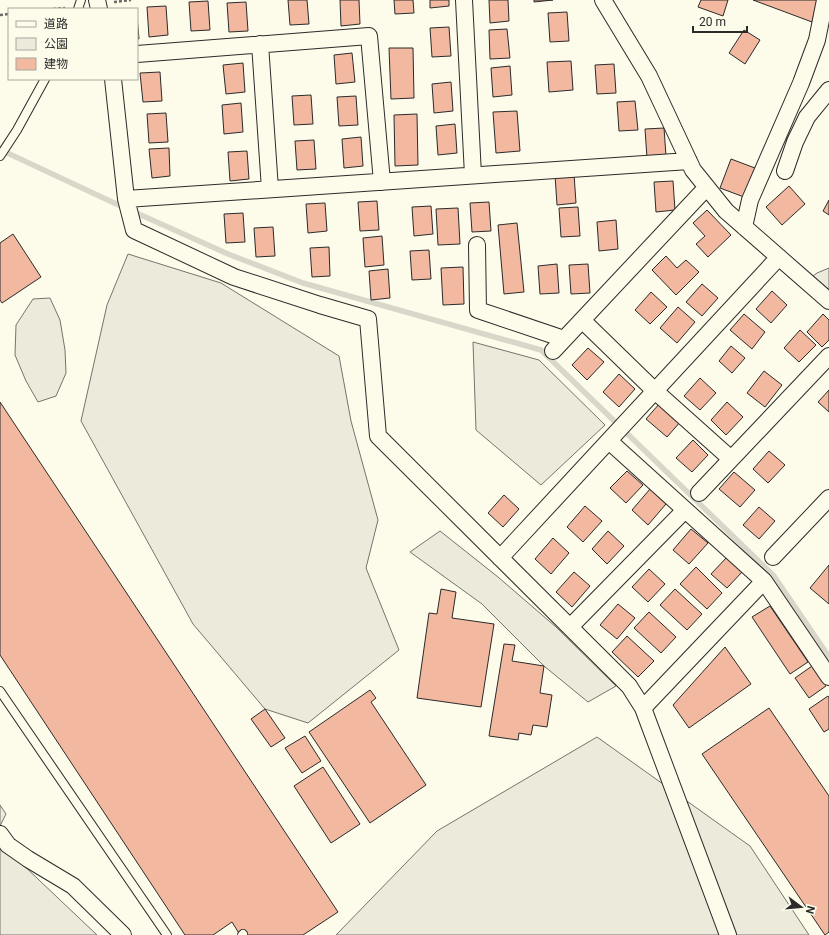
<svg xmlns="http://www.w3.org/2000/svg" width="829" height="935" font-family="Roboto,'Noto Sans JP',sans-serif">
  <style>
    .green { fill: #ecebdb; stroke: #74746e }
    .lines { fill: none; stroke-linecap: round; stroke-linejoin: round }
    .stream { stroke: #d8d7c9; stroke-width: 5.5 }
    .building { fill: #f2b8a0; stroke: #2b2b2b }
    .service-casing { stroke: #2b2b2b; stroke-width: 10 }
    .minor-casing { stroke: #2b2b2b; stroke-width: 18 }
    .path { stroke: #6a6964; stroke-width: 2.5; stroke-dasharray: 3 2; stroke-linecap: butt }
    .service { stroke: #fdfbea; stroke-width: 8 }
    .minor { stroke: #fdfbea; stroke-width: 16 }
  </style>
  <rect width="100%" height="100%" fill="#fdfbea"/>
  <path class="green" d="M128 254 221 283 339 356 351 421 378 520 366 568 399 650 308 723 265 709 193 624 81 421 107 305Z
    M829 268V301L806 281 817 273Z
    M50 298 60 320 65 350 66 373 56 396 38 402 26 381 15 355 16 325 33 299Z
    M473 342 539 360 605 425 541 485 476 430Z
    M440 531 498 577 556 627 616 686 588 702 544 666 482 604 410 552Z
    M597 737 750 846 809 935H336L437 831Z
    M0 805 6 814 0 826Z
    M0 843 97 935H0Z"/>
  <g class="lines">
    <path class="stream" d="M1 150 112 202 228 254 303 283 541 350 774 576 829 657"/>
  </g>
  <path class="building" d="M288 0H307L309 24 290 25Z
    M340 0H359L360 24 341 26Z
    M394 0H413L414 13 395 14Z
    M430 0H449V6L430 8Z
    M489 0H508L509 21 490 23Z
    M534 0H553L534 2Z
    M701 0H728L723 16 698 7Z
    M753 0H818L812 22Z
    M208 1 210 30 191 31 189 2Z
    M246 2 248 31 229 32 227 3Z
    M166 6 168 35 149 37 147 7Z
    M567 12 569 41 550 42 548 13Z
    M137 16 139 39H137Z
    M449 27 451 56 432 57 430 28Z
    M507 29 510 58 490 59 489 30Z
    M744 30 760 40 745 64 729 53Z
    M389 48H413L414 98 391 99Z
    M352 53 355 82 336 84 334 55Z
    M571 61 573 90 549 92 547 62Z
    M243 63 245 92 226 94 223 65Z
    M614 64 616 93 597 94 595 65Z
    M510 66 512 95 493 97 491 68Z
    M160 72 162 101 143 102 140 73Z
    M451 82 453 111 434 113 432 84Z
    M311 95 313 124 294 125 292 96Z
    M356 96 358 125 339 126 337 97Z
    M635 101 638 130 619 131 617 102Z
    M241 103 243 132 224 134 222 105Z
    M517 111 520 151 496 153 493 112Z
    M166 113 168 142 149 143 147 114Z
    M417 114 418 165 395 166 394 115Z
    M455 124 457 153 438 155 436 126Z
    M664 128 666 156 647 158 645 129Z
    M361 137 363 166 344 168 342 139Z
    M314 140 316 169 297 170 295 141Z
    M169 148 170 176 152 178 149 149Z
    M247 151 249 179 230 181 228 152Z
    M731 159 755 168 744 197 720 188Z
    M574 174 576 203 557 205 555 175Z
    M673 181 675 210 656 212 654 182Z
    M789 186 805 204 782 225 766 207Z
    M829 200V215L823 211Z
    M377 201 379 230 360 231 358 202Z
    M489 202 491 231 472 232 470 203Z
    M325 203 327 231 308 233 306 204Z
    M431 206 433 234 414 236 412 207Z
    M578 207 580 236 561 237 559 208Z
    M458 208 460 244 438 245 436 209Z
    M707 210 731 235 708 257 696 244 705 236 693 223Z
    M243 213 245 242 226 243 224 214Z
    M616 220 618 249 599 251 597 222Z
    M517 223 524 292 504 294 498 225Z
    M273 227 275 256 256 257 254 228Z
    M13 234 41 277 2 303 0 300V243Z
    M382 236 384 265 365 267 363 238Z
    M329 247 330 276 312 277 310 248Z
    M429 250 431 279 412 280 410 251Z
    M666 256 677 268 686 260 699 272 676 295 652 270Z
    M557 264 559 293 540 294 538 266Z
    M588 264 590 293 571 294 569 265Z
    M463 267 464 304 443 305 441 268Z
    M388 269 390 298 371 300 369 271Z
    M702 284 718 298 702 316 686 302Z
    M772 291 787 305 771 323 756 309Z
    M651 292 667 307 650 324 635 310Z
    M678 307 695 322 677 343 660 328Z
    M744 314 765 332 752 349 730 330Z
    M823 314 829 320V340L822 347 807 332Z
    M800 330 816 345 799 362 784 348Z
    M731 346 745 358 732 373 719 361Z
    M588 348 604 362 587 380 572 365Z
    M764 371 782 385 765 407 747 393Z
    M619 374 635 389 619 407 603 392Z
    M700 378 716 393 700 410 684 396Z
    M829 390V412L818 402Z
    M0 402 338 912 303 935H240L232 922 213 935H185L0 655Z
    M727 402 743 417 726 435 711 420Z
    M660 403 681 421 667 437 646 419Z
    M693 440 708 455 692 472 676 458Z
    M769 451 785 465 768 483 753 469Z
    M627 471 643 485 626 503 610 488Z
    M734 472 755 490 740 507 719 489Z
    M650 489 666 504 648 525 632 510Z
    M504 495 519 509 503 527 488 513Z
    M585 506 602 521 583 542 567 527Z
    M759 507 775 521 759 539 743 525Z
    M691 529 708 543 689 564 673 550Z
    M608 531 624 546 607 564 592 549Z
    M553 538 569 553 551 574 535 559Z
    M728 556 743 571 727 588 711 574Z
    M829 565V604L810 588Z
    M696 567 722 593 707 609 680 584Z
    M649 569 665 584 648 602 632 587Z
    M574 572 590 586 572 607 556 592Z
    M441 589 456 592 452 618 494 624 481 707 417 698 429 613 437 614Z
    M675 589 702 614 687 630 660 605Z
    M618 604 635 618 617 639 600 625Z
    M770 606 808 662 790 674 752 617Z
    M649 612 676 637 661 653 634 628Z
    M627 636 654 661 638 677 612 652Z
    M504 644 515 645 512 661 544 666 540 693 552 695 547 727 533 725 531 735 519 733 518 740 489 736Z
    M725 647 751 684 689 728 673 705Z
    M812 666 826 686 809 698 795 678Z
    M370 690 376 698 371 702 426 785 370 823 309 732Z
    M828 696 829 698V729L824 732 809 709Z
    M769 708 829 796V932L825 935 702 754Z
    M265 709 285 738 271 747 251 719Z
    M305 736 321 761 302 773 285 748Z
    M323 767 360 824 331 843 294 786Z"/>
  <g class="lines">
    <g class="service-casing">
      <path id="service" d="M78 9 81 0
        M0 156 17 130 45 79
        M0 691 167 935
        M242 935 243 934"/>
    </g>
    <g class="minor-casing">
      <path id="minor" d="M97 0 99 9
        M464 0 473 175
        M603 0 649 76 693 170 726 211 829 301
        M260 44 270 189
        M137 54 369 36 382 182
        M113 79 126 199 134 230 234 277 320 305 368 319 378 436 629 686 643 708
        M785 171 795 142 807 117 829 90
        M126 199 689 161
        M744 227 750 200 801 83 817 40 825 0
        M477 245 478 310 564 339
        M582 320 655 391 731 459
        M553 351 707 187
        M609 441 764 581 643 708 728 935
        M699 493 829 356
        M773 557 829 498
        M500 558 779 257
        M764 581 829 677
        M570 627 685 510
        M0 834 8 845 28 859 73 886 123 935"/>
    </g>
    <path class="path" d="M114 2 131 0
      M53 9 65 8
      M0 15 9 14"/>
    <use href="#service" class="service"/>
    <use href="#minor" class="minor"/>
  </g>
  <rect x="8" y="8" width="130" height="72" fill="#fdfbea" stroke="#a9a89e"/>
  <rect x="16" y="21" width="20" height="6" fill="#fdfbea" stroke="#a9a89e"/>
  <text x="44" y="28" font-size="12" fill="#2b2b2b">道路</text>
  <rect x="16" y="38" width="20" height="12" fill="#ecebdb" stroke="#a9a89e"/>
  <text x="44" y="48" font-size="12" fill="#2b2b2b">公園</text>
  <rect x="16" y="58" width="20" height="12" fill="#f2b8a0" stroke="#a9a89e"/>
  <text x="44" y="68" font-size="12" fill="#2b2b2b">建物</text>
  <g transform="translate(801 907) rotate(106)" stroke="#fdfbea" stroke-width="3" paint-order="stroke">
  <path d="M0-3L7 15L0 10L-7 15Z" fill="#2b2b2b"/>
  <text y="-6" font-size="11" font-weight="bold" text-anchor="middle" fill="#2b2b2b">N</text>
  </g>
  <path d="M693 26v6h54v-6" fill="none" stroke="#2b2b2b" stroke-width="2"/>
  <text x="699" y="26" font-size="12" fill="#2b2b2b" stroke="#fdfbea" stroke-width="3" paint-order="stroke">20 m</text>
</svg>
